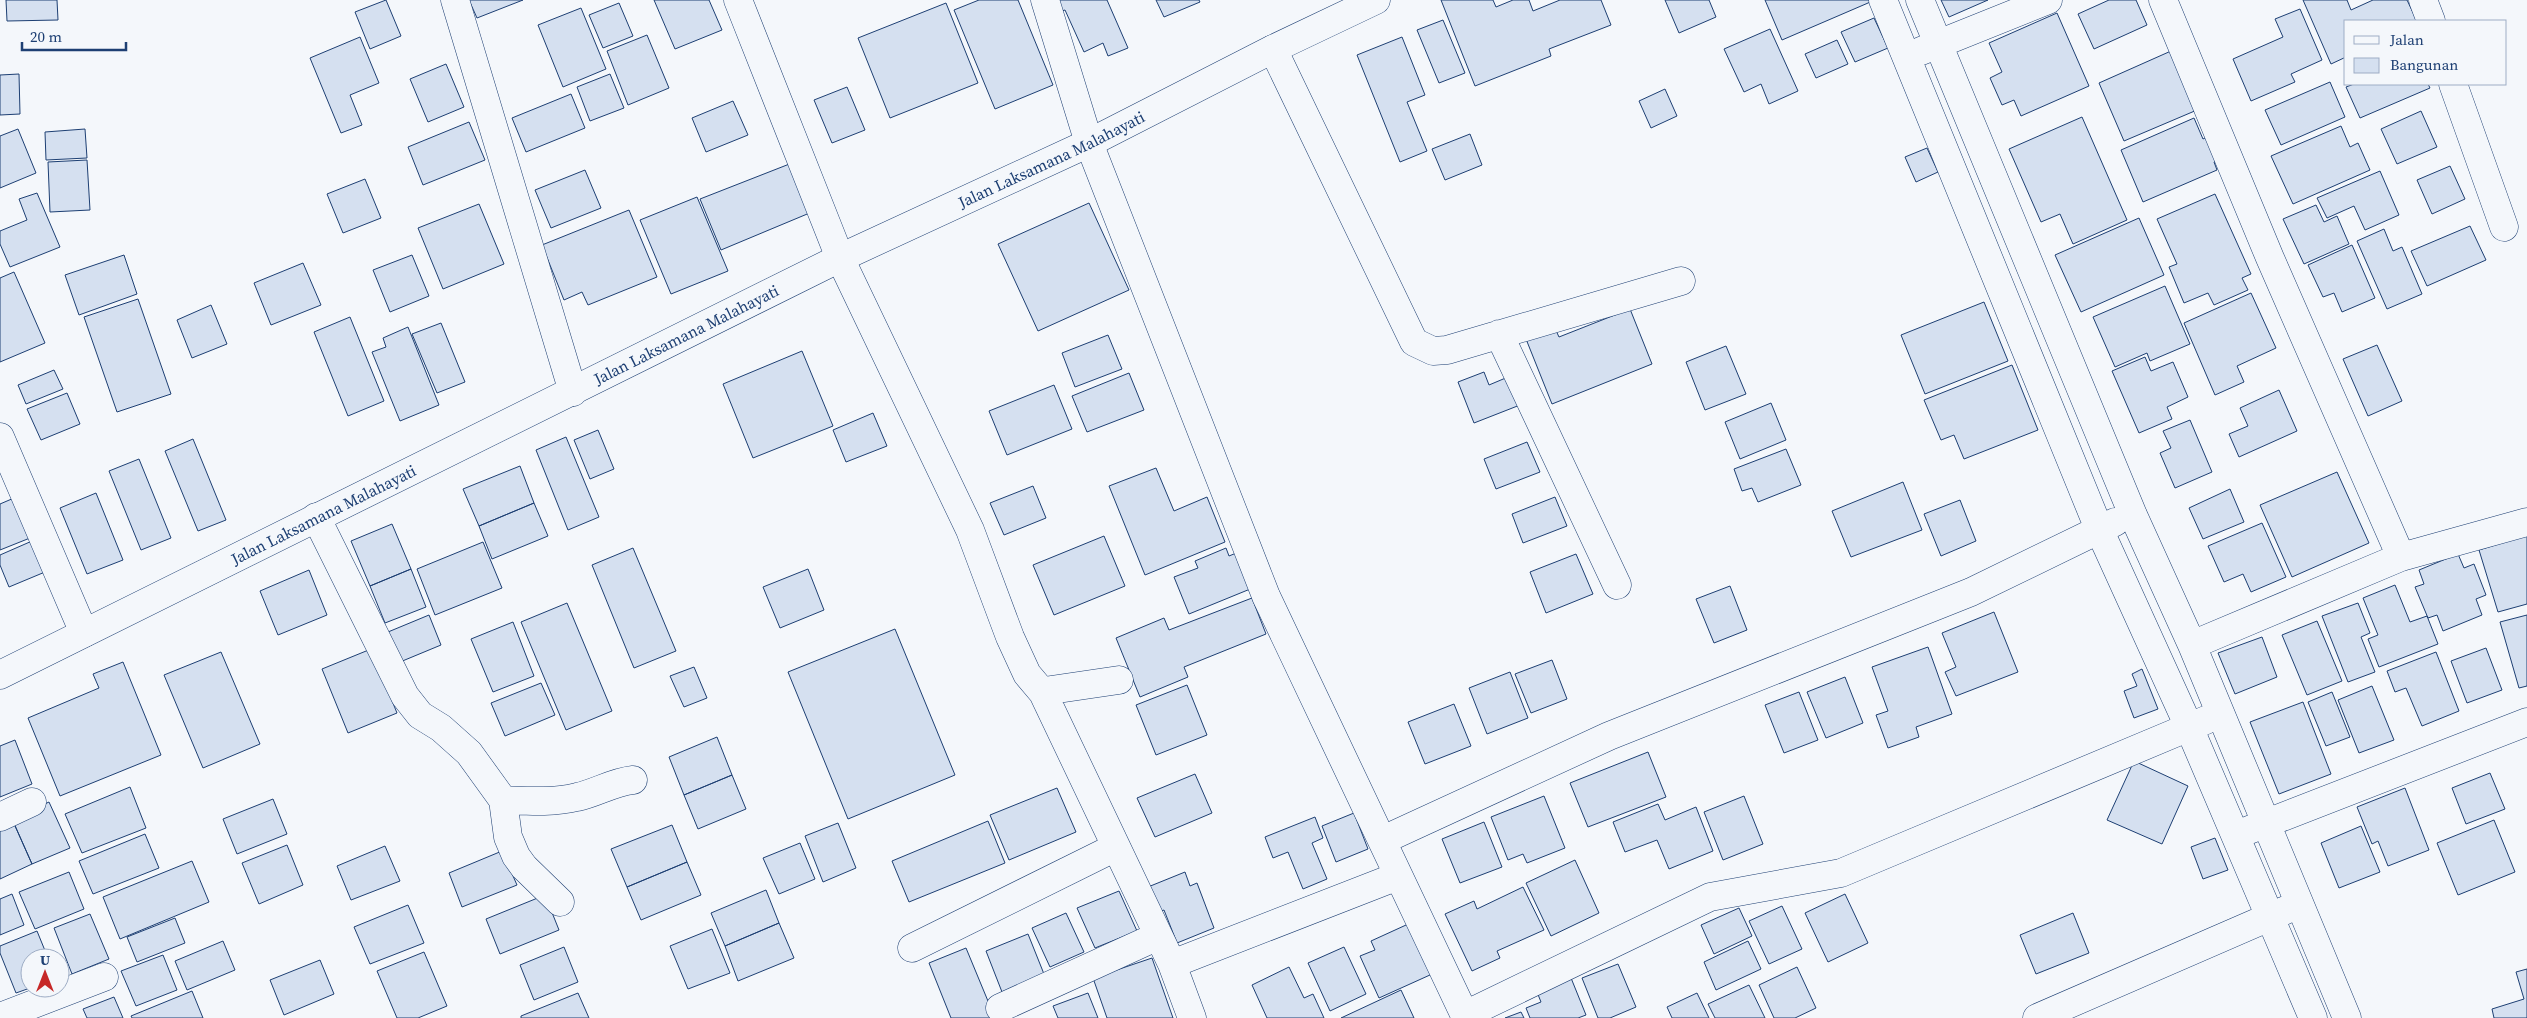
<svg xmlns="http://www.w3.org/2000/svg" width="2527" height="1018" font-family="'Source Serif 4',serif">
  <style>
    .building { fill: #d5e0f0; stroke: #1d3f73 }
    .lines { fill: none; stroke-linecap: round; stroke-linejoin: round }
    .minor-casing { stroke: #1d3f73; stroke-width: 29 }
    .trunk-casing { stroke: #1d3f73; stroke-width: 29 }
    .minor { stroke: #f4f7fb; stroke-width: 28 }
    .trunk { stroke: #f4f7fb; stroke-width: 28 }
    .labels { text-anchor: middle; stroke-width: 4; stroke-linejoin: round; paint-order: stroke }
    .street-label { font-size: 16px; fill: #1d3f73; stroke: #f4f7fb }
  </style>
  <rect width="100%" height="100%" fill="#f4f7fb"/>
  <path class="building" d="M6 0H57L58 20 7 21Z
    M386 0 401 36 370 49 355 12Z
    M469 0H523L477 18Z
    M654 0H709L722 30 675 49Z
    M979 0H1018L1053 85 995 109 954 10Z
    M1051 0H1107L1128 48 1108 56 1103 43 1084 52 1065 10 1054 13Z
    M1156 0H1199L1200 2 1164 17Z
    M1441 0H1493L1496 7 1513 0H1529L1533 11 1560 0H1601L1611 25 1549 49 1551 56 1475 86Z
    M1665 0H1709L1716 17 1679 33Z
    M1765 0H1875L1782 40Z
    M1941 0H1988L1949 17Z
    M2109 0H2136L2147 25 2094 49 2078 14Z
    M2303 0H2347L2351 10 2373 0H2407L2417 21H2346V57L2331 64Z
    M619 3 633 36 603 48 589 15Z
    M946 3 978 83 890 118 858 38Z
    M581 8 606 69 563 87 538 25Z
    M2300 9 2322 60 2291 74 2295 82 2251 101 2233 59 2283 37 2275 19Z
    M2057 13 2089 86 2021 116 2014 100 2002 105 1990 78 2002 72 1989 43Z
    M1874 18 1888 48 1855 62 1841 32Z
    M1443 20 1465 73 1439 83 1417 30Z
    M1770 29 1798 91 1769 104 1761 84 1744 92 1724 49Z
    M647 35 669 88 628 105 607 51Z
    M360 37 379 83 350 95 362 125 341 133 310 58Z
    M1402 37 1425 95 1407 102 1427 151 1400 162 1357 55Z
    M1837 40 1848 64 1816 78 1805 54Z
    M2171 51 2197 110 2124 141 2099 83Z
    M446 64 464 107 428 122 410 79Z
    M19 74 20 114 0 115V75Z
    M610 74 624 108 590 121 577 87Z
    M2330 82 2345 117 2281 145 2265 110Z
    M2354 84H2428L2430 88 2360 118 2346 87Z
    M847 87 865 130 832 143 814 100Z
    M1665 89 1677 116 1651 128 1639 101Z
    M571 94 585 128 526 152 512 118Z
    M733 101 748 135 706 152 692 118Z
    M2421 111 2437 147 2397 164 2381 129Z
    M2082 117 2127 220 2073 244 2060 214 2041 222 2009 149Z
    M2194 118 2203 139 2213 134 2224 157 2214 162 2217 170 2143 202 2121 150Z
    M469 122 485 160 423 185 408 147Z
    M2341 126 2350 147 2358 143 2370 170 2293 204 2271 156Z
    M18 129 36 173 0 188V136Z
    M85 129 87 158 46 160 45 132Z
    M1470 134 1482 165 1445 180 1432 149Z
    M1927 148 1938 172 1916 182 1905 157Z
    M87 160 90 210 50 212 48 162Z
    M792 163 812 212 721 250 700 199Z
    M2450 166 2465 199 2432 214 2417 180Z
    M585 170 601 208 551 228 535 190Z
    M2380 171 2399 215 2365 230 2354 206 2327 218 2317 198Z
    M365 179 381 218 343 233 327 194Z
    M37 193 60 247 10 267 0 244V231L27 220 19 199Z
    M2215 194 2251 274 2242 278 2248 290 2214 305 2208 293 2184 303 2169 267 2177 264 2157 219Z
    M697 197 728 271 671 294 640 220Z
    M1089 203 1129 290 1038 331 998 244Z
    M479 204 504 264 443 289 418 228Z
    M2316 205 2324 222 2337 216 2349 244 2304 264 2283 219Z
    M629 210 657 277 588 305 582 292 564 300 542 245Z
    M2139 218 2164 275 2081 312 2055 255Z
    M2470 226 2486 260 2427 286 2411 251Z
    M2384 229 2393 251 2402 247 2422 294 2387 309 2357 241Z
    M2352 245 2375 298 2342 312 2334 293 2323 297 2308 265Z
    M124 255 137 294 79 315 65 275Z
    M412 255 429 296 390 312 373 270Z
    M303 263 321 305 271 325 254 283Z
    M14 272 45 343 0 362V278Z
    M2165 286 2190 344 2150 361 2147 353 2115 367 2093 317Z
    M2251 293 2276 348 2237 366 2244 382 2215 395 2184 323Z
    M138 299 171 394 117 412 84 317Z
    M1984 302 2008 361 1925 394 1901 335Z
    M211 305 227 344 192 358 177 320Z
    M1630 309 1652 364 1552 404 1524 334 1552 322 1559 337Z
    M350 317 384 401 348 416 314 332Z
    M441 323 465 382 437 393 412 334Z
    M408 327 439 405 400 421 372 352 386 347 383 338Z
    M1108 335 1122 369 1075 387 1062 353Z
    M2377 345 2402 401 2368 416 2343 359Z
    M1726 346 1746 394 1705 410 1686 362Z
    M802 351 833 426 753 458 723 384Z
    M2145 357 2151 371 2173 362 2188 397 2167 407 2172 419 2139 433 2112 371Z
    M2012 365 2038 430 1964 459 1954 435 1941 440 1924 400Z
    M54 370 63 389 26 404 18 385Z
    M1484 372 1489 385 1508 377 1520 405 1474 423 1458 382Z
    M1129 373 1144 410 1087 432 1072 396Z
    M1054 385 1072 429 1007 455 989 411Z
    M2279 390 2297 431 2239 457 2229 434 2248 426 2240 408Z
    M67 393 80 424 41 440 27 409Z
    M1771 403 1786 440 1740 459 1725 422Z
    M873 413 887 446 846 462 833 430Z
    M2190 420 2212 472 2175 488 2160 453 2171 448 2163 431Z
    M598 430 614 469 590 479 574 440Z
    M566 437 599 517 568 530 536 450Z
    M193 439 226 520 198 531 165 451Z
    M1527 442 1540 472 1496 489 1484 459Z
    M1786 449 1801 485 1758 502 1752 488 1742 491 1734 469Z
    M139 459 171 538 141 550 109 471Z
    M520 466 534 503 479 526 463 489Z
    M1156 468 1174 511 1207 497 1225 542 1145 575 1109 486Z
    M2337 472 2369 543 2292 577 2260 505Z
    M1903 482 1922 530 1851 557 1832 511Z
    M1033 486 1046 518 1004 535 990 503Z
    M2230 489 2244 522 2203 539 2189 508Z
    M96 493 123 560 87 574 60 508Z
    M1555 497 1567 526 1523 543 1512 514Z
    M14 498 30 538 0 550V504Z
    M1960 500 1976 541 1941 556 1924 514Z
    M534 503 548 536 492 559 479 526Z
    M2262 523 2286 577 2251 592 2243 574 2224 582 2208 546Z
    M392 524 411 569 370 586 351 541Z
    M2527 535V604L2498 612 2479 550Z
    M1104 536 1125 586 1054 615 1033 565Z
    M32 541 45 572 9 587 0 565V555Z
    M483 542 502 588 435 615 417 569Z
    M633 548 676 651 634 668 592 565Z
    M1226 548 1229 556 1246 549 1260 585 1189 614 1174 577 1198 568 1195 561Z
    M1576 554 1593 594 1546 613 1530 572Z
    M2458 554 2464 568 2474 564 2486 595 2476 599 2482 615 2443 631 2437 615 2428 618 2415 587 2424 584 2419 570Z
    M411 569 426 607 385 623 370 586Z
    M808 569 824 610 780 628 763 587Z
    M309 570 327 615 278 635 260 591Z
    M2395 585 2410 622 2427 616 2438 644 2379 667 2368 639 2378 635 2363 598Z
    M1730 586 1747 630 1714 643 1696 599Z
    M1252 598 1266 634 1184 667 1188 677 1140 697 1116 638 1164 618 1169 630Z
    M567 603 612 711 566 730 521 622Z
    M2358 603 2370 633 2361 637 2375 672 2348 682 2322 616Z
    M1994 612 2018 672 1956 696 1945 672 1956 667 1942 633Z
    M429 615 441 645 400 662 388 632Z
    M2527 615V686L2519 688 2500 622Z
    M2317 621 2342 681 2307 695 2282 635Z
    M513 622 534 676 493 692 471 639Z
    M895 629 955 775 848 819 788 672Z
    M2262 637 2277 677 2235 694 2218 653Z
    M1928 647 1952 714 1916 727 1919 737 1888 748 1876 715 1888 711 1872 667Z
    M2486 648 2502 690 2467 703 2451 661Z
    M371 649 397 713 348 733 322 669Z
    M221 652 260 744 203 768 164 675Z
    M2436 652 2459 711 2422 726 2406 688 2395 692 2387 671Z
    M1552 660 1567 699 1531 713 1515 674Z
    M123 662 161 755 60 796 28 718 99 688 93 674Z
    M694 667 707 698 684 707 670 676Z
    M2142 669 2158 709 2134 718 2124 691 2137 686 2132 674Z
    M1510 672 1528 718 1487 734 1469 688Z
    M1845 677 1863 723 1826 738 1807 692Z
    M541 683 555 715 505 736 491 703Z
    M1187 685 1207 735 1156 755 1136 705Z
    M2372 686 2394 740 2359 753 2338 700Z
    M1799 692 1818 740 1784 753 1765 705Z
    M2332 692 2350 737 2326 746 2308 702Z
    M2303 702 2331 774 2279 794 2250 722Z
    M1454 704 1471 746 1425 764 1408 722Z
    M717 737 732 775 684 795 669 757Z
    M15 740 32 784 0 797V746Z
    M1648 752 1666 797 1588 827 1570 783Z
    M2134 761 2188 786 2162 844 2107 820Z
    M2490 773 2505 809 2466 824 2452 788Z
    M1195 774 1212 813 1155 837 1137 798Z
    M732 775 746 809 698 829 684 795Z
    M130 787 146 828 82 853 65 814Z
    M1057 788 1076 832 1009 860 990 815Z
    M2405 788 2429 850 2388 866 2378 841 2372 844 2357 807Z
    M1544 796 1565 848 1527 863 1523 854 1508 860 1491 817Z
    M1744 796 1763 844 1723 860 1704 812Z
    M273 799 287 834 237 854 223 819Z
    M49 802 70 848 32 864 12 819Z
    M1658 804 1665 820 1696 807 1713 851 1669 869 1657 840 1625 852 1613 822Z
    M1354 813 1368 849 1336 862 1322 826Z
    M1315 817 1323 838 1312 843 1327 879 1303 889 1288 852 1273 858 1265 837Z
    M12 819 32 864 0 879V824Z
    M2494 820 2515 872 2458 895 2437 843Z
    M988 821 1005 863 909 902 892 861Z
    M1484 822 1502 867 1460 883 1442 839Z
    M838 823 856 868 823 882 805 836Z
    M672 825 687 862 627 887 611 849Z
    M2361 826 2380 872 2339 888 2321 843Z
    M145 834 159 868 93 894 79 861Z
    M2215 838 2228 870 2203 879 2191 847Z
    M800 843 815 879 779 894 763 858Z
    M287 845 303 885 259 904 242 863Z
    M385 846 400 881 351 900 337 866Z
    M502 851 517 885 462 907 449 873Z
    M1575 860 1599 913 1551 936 1526 883Z
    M192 861 209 902 120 939 103 897Z
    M687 862 701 895 641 920 627 887Z
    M69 872 84 909 35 929 19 892Z
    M1185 872 1190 886 1197 883 1214 928 1177 943 1164 910 1153 914 1143 889Z
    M1523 887 1544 930 1497 951 1500 958 1472 971 1445 914 1474 901 1477 909Z
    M766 890 779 923 725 946 711 913Z
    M1119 891 1137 931 1095 948 1077 908Z
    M12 894 24 925 0 935V899Z
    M1845 894 1868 943 1828 962 1805 913Z
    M545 895 559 930 500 954 486 919Z
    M408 905 424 943 370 964 354 927Z
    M1782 906 1802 949 1769 964 1749 921Z
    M1739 908 1752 936 1714 954 1701 925Z
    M1066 913 1084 952 1050 967 1032 928Z
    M2073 913 2089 953 2036 974 2020 935Z
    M90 914 109 959 72 974 54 928Z
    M175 918 185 943 137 962 127 937Z
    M1417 920 1441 970 1379 998 1360 956 1375 950 1371 941Z
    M779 923 794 958 738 981 725 946Z
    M712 929 730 973 688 989 670 946Z
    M37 931 48 958H30V988L16 993 0 953V946Z
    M1028 934 1044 974 1002 992 986 951Z
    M223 941 235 970 187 990 175 961Z
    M1748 941 1761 969 1716 990 1704 962Z
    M564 947 578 982 534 1000 520 965Z
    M1344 947 1366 994 1330 1011 1308 963Z
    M966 948 995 1018H951L929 963Z
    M424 952 447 1006 418 1018H397L377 971Z
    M163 955 177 990 136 1006 121 971Z
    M1152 958 1173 1018H1107L1093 978Z
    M320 960 334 994 284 1015 270 980Z
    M1618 964 1636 1007 1610 1018H1598L1582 978Z
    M1289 967 1304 998 1313 994 1324 1018H1267L1252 985Z
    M1797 967 1816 1008 1795 1018H1774L1759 985Z
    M2527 969V1018H2494L2492 1009 2524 999 2516 972Z
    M1569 973 1586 1015 1578 1018H1530L1526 1008 1541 1002 1535 987Z
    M1749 985 1765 1018H1715L1708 1004Z
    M1401 990 1414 1018H1341Z
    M192 991 203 1018H132L131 1016Z
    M578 993 589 1018H521V1016Z
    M1088 993 1098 1018H1058L1053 1006Z
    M1697 993 1709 1018H1672L1667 1007Z
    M114 997 123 1018H87L83 1009Z
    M1521 1012 1524 1018H1505Z"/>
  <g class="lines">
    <g class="minor-casing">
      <path id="minor" d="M455 0 573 392
        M738 0 840 258 970 530 1010 637 1027 674 1043 693 1051 690 1119 680
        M1045 0 1089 143 1266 596 1466 1018
        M1883 0 2099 529 2189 727 2313 1018
        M1920 0 2133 515 2192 645 2347 1018
        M2163 0 2270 258 2401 557
        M2423 0 2431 21
        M1273 49 1414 342 1433 351 1447 350 1681 281
        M1921 51 2048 0
        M2453 84 2504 227
        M1499 334 1617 585
        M0 437 84 633
        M316 517 405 696 420 715 441 728 469 753 503 800 508 837 516 856 524 867 560 902
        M2192 645 2401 557 2527 522
        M1043 693 1172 964 1192 1018
        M503 800C528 801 552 803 577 797 596 793 613 782 633 780
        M0 817 32 802
        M2249 830 2527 722
        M1383 840 1609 736 1971 592 2115 522
        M912 948 1116 847
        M1172 964 1398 876
        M1000 1008 1158 936
        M1465 1015 1710 897 1841 873 2206 720
        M0 1017 104 977
        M2037 1018 2288 909"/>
    </g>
    <g class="trunk-casing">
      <g id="trunk">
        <path id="s1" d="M0 675 840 258 1089 143 1273 49 1376 0"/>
      </g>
    </g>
    <use href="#minor" class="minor"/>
    <use href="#trunk" class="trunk"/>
  </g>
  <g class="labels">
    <g class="street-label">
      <text dy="6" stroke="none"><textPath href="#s1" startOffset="1171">Jalan Laksamana Malahayati</textPath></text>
      <text dy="6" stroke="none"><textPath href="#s1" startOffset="766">Jalan Laksamana Malahayati</textPath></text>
      <text dy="6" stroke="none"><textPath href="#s1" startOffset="361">Jalan Laksamana Malahayati</textPath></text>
    </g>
  </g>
  <rect x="2344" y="20" width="162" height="65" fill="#f4f7fb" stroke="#9eadc5"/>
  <rect x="2354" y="36" width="25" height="8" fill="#f4f7fb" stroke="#9eadc5"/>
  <text x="2390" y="45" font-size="15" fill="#1d3f73">Jalan</text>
  <rect x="2354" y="58" width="25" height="15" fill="#d5e0f0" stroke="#9eadc5"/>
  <text x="2390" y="70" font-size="15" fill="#1d3f73">Bangunan</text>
  <g transform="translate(45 973)"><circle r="24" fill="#f4f7fb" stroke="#9eadc5"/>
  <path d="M0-4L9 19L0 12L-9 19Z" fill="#c62828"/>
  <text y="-8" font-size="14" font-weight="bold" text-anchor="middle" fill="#1d3f73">U</text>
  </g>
  <path d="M22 42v8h104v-8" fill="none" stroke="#1d3f73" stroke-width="2.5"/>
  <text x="30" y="42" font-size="15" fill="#1d3f73" stroke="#f4f7fb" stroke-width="4" paint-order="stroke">20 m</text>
</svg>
